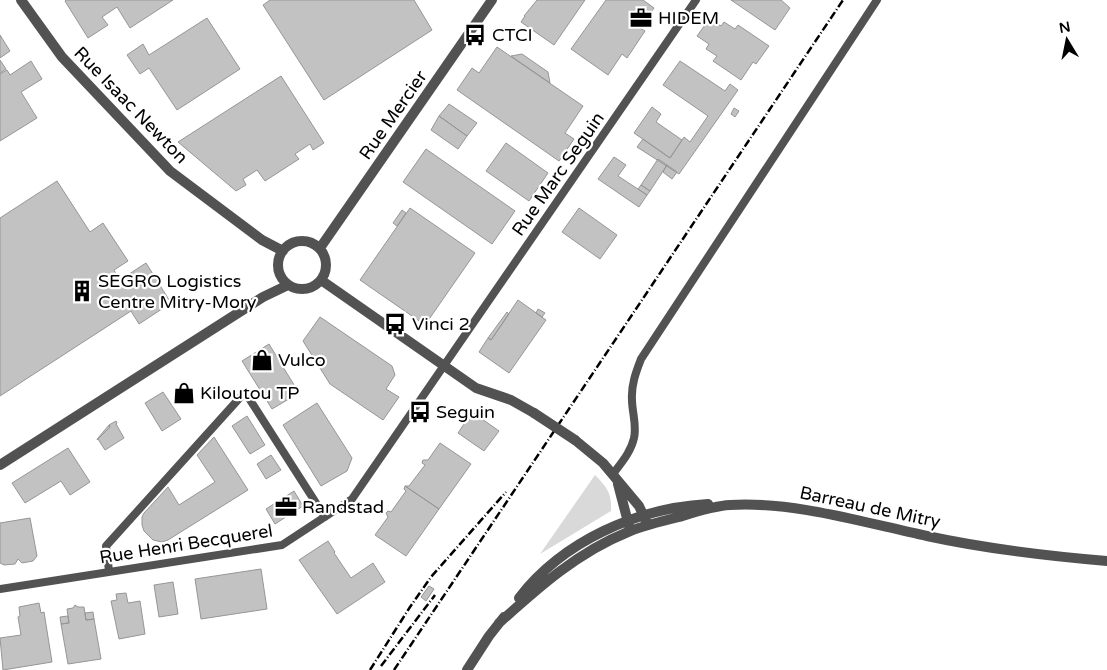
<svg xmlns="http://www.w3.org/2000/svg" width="1107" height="670" font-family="'Varela Round',sans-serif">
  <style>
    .green { fill: #d9d9d9 }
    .building { fill: #c2c2c2; stroke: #969696 }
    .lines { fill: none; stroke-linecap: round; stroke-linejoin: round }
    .minor { stroke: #525252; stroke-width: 8 }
    .tertiary { stroke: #525252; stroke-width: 10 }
    .rail { stroke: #000; stroke-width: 2.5; stroke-dasharray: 8 2.5 1 2.5; stroke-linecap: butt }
    .tertiary-bridge { stroke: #525252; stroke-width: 10 }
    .labels { text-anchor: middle; stroke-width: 4.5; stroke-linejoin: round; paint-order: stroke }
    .poi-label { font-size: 18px; fill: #000; stroke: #fff; text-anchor: start }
    .street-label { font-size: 18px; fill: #000; stroke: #fff }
  </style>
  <rect width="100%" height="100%" fill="#fff"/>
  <path class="green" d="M595 475C607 487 612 494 611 511L540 554Z"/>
  <path class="building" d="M66 0H173L130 28 117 7 102 17 108 25 88 38 65 1Z
    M270 0H414L432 30 324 100 263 5Z
    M537 0H585L554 45 521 22 525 16H524Z
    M606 0H643L654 8 640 28 645 31 627 58 622 54 608 75 571 49Z
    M731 0H781L790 8 775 30Z
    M207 18 240 69 177 110 149 68 140 74 127 55 143 44 149 55Z
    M710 18 721 26 724 22 735 29 738 25 769 46 756 64 753 62 741 80 713 61 717 56 706 49 709 44 697 36Z
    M0 35 10 51 0 58Z
    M497 47 583 106 565 133 574 139 559 161 457 90 472 68 479 73Z
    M522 54 548 72 550 83 511 56Z
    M0 60 6 69 0 73Z
    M31 61 42 79 21 92 37 118 0 141V74L7 70 10 75Z
    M680 61 725 91 730 84 738 90 679 174 637 147 643 139 670 158 684 137 690 142 708 116 663 85Z
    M281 76 324 143 313 150 310 144 295 154 299 159 265 181 257 170 243 179 246 185 236 191 178 142Z
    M449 104 477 123 467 136 439 116Z
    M652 107 661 114 656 122 682 140 670 158 634 133Z
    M734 108 739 111 735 117 731 114Z
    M439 116 467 136 458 149 431 130Z
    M506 143 548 173 529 201 486 171Z
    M426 149 515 211 492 244 403 182Z
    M614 157 626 165 618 176 647 195 639 207 598 179Z
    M658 159 667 165 650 191 641 185Z
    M667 165 677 172 672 179 663 172Z
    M57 181 90 232 103 223 128 261 114 270 120 280 146 263 171 303 139 324 131 311 0 396V218Z
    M641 185 650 191 647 195 638 189Z
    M410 208 475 253 425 325 360 280Z
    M579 208 617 235 600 259 562 232Z
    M402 210 406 213 397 226 393 223Z
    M518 300 546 320 509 373 479 352 488 338 491 340Z
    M538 309 545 313 542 317 536 313Z
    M507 312 509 314 491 340 488 338Z
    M320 317 392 366 395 375 386 389 399 397 383 420 330 384 303 341Z
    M269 344 299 393 272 409 242 361Z
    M163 392 181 419 162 431 145 403Z
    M317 403 352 458 347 471 321 486 283 425Z
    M472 412 499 431 484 451 458 433Z
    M247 416 265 445 250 454 232 426Z
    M116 421 117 423 116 424 124 438 105 450 98 439 110 427 109 425Z
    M109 425 110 427 97 440 98 438Z
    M214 437 248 490 168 540 162 542 153 540 144 531 142 525V517L144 513 168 487 179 505 215 482 197 455Z
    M440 443 471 464 439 509 405 486H409L425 465 422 463 423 460H428Z
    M68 448 90 482 70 495 61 481 25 503 12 483Z
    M271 455 281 470 266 479 257 464Z
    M405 486 439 509 406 556 375 535 388 517 386 513 388 511 391 512 406 491 404 489Z
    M294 491 303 506 275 524 266 509Z
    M30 518 37 556 33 561 22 563 18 559 15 564 4 565 0 563V523Z
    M328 541 335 552 334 553 351 578 373 563 385 582 337 614 299 560Z
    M261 569 267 609 201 619 195 579Z
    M173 582 178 614 159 617 154 585Z
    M429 586 434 589 426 601 421 597Z
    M126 593 128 603 140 601 145 634 119 639 111 601 117 600 116 594Z
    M39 603 41 613 44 612 52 662 3 670 0 638 21 635 18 617 20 616 19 607Z
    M75 605 78 607H84L86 620 94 619 101 659 68 664 61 624 69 623 67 609 73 608Z
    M93 612 94 619 86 620 85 613Z
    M68 616 69 623 61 624 60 617Z"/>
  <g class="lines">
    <path class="minor" d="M613 474C621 463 631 452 634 438 637 425 632 412 632 400 631 385 636 372 641 359L877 0
      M109 571 106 546 245 392 325 517
      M0 589 282 545 352 499 696 0"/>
    <path class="tertiary" d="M21 0 62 57 170 171 262 240 283 251
      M278 265a24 24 0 1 1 48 0a24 24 0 1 1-48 0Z
      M320 248 492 0
      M321 280 476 388 511 400 534 413
      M575 440 603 463 639 506 646 521
      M0 465 263 297 288 285
      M618 484 629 526
      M519 598C563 541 637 508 708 504
      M499 623C539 587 578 552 628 532 645 525 662 521 679 517 695 512 713 506 730 505 794 501 865 523 927 536 987 549 1047 556 1107 561
      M467 670 489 636 504 617"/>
    <path class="rail" d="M381 666 435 595
      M370 670 410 607 431 577 506 492
      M394 670 843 0"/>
    <path class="tertiary-bridge" d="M534 413 575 440"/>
  </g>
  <defs>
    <g id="office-bare" transform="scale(1.725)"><path d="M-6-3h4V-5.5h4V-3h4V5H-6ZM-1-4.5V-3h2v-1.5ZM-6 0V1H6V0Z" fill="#000" stroke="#fff" stroke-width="2.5" paint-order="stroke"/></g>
    <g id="bus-bare" transform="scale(1.725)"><path d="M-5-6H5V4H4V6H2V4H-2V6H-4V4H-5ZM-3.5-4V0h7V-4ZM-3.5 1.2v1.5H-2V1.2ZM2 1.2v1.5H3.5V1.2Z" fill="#000" stroke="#fff" stroke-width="2.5" paint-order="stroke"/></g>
    <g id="building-bare" transform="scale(1.725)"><path d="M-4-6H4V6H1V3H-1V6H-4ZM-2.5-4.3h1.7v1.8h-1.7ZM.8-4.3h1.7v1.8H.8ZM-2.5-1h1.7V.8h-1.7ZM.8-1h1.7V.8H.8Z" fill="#000" stroke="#fff" stroke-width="2.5" paint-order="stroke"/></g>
    <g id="shop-bare" transform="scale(1.725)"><path d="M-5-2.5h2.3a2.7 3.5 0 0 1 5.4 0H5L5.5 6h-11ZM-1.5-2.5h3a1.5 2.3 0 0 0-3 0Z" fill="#000" stroke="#fff" stroke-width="2.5" paint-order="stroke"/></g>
  </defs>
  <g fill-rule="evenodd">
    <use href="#office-bare" x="641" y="18"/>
    <use href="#bus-bare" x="475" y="35"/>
    <use href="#building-bare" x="82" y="291"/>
    <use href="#bus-bare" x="395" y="324"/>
    <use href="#shop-bare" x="262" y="360"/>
    <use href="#shop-bare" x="184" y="393"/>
    <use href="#bus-bare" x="420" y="412"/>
    <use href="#office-bare" x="286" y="507"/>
  </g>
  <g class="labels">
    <g class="poi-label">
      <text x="658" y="24">HIDEM</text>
      <text x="492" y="41">CTCI</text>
      <text x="98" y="287">SEGRO Logistics<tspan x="98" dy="21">Centre Mitry-Mory</tspan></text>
      <text x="412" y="330">Vinci 2</text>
      <text x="278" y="366">Vulco</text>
      <text x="200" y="399">Kiloutou TP</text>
      <text x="436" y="418">Seguin</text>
      <text x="302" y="513">Randstad</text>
    </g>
    <g class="street-label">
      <text transform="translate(131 105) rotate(46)" y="6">Rue Isaac Newton</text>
      <text transform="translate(393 115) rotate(-55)" y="6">Rue Mercier</text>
      <text transform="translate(558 174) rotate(-55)" y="6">Rue Marc Seguin</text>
      <text transform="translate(870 507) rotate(12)" y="6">Barreau de Mitry</text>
      <text transform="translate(186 544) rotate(-9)" y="6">Rue Henri Becquerel</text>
    </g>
  </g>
  <g transform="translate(1067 40) rotate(350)" stroke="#ffffff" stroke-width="4" paint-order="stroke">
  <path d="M0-4L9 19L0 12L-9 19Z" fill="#000000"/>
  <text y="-8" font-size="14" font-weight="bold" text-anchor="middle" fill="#000000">N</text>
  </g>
</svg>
